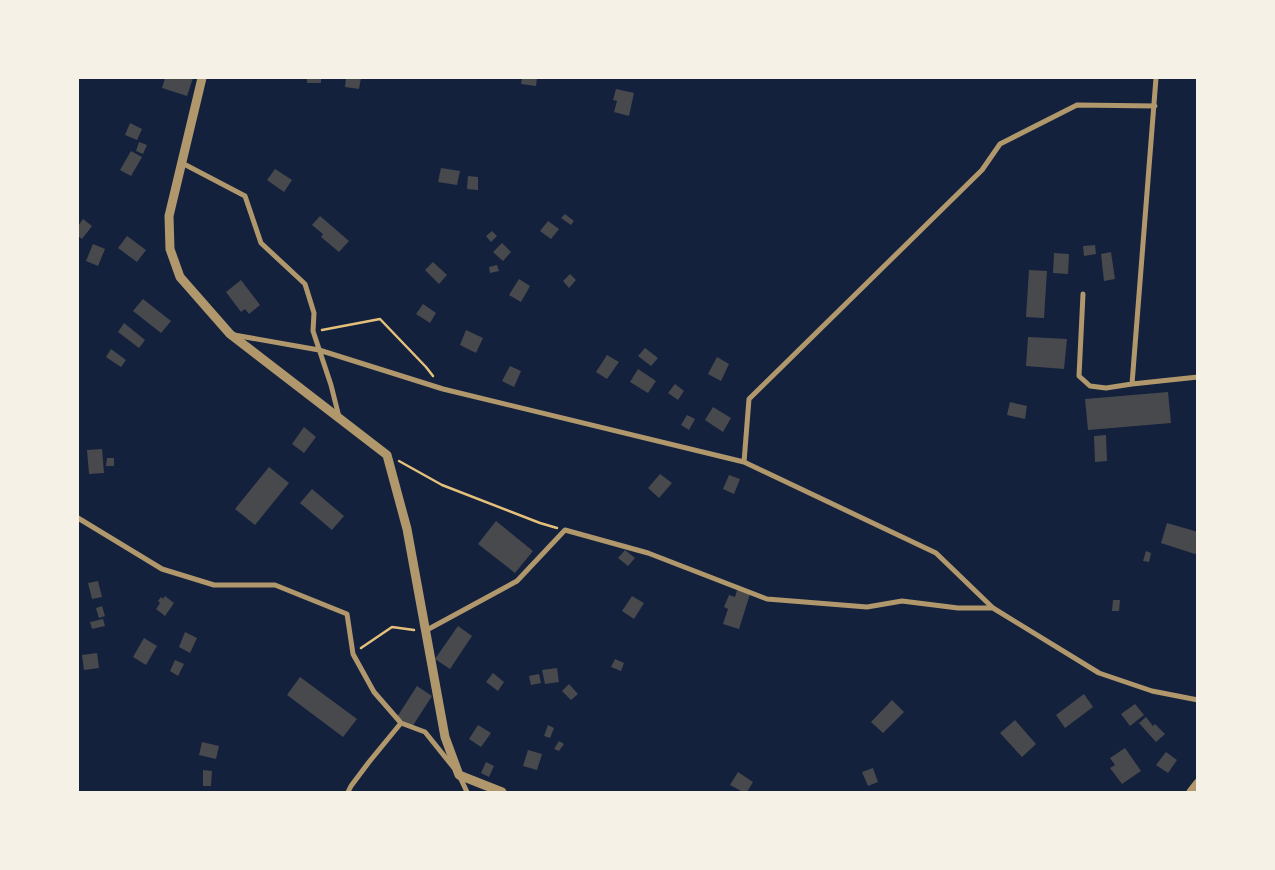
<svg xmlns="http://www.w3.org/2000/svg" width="1275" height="870" font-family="'Exo 2',sans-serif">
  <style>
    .building { fill: #48494c }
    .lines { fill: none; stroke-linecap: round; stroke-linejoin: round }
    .path { stroke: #e5c07b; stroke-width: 2.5 }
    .minor { stroke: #b1986c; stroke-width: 5 }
    .tertiary { stroke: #b1986c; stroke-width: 9 }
  </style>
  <rect width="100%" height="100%" fill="#14213d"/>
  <path class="building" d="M165 78H193L187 96 162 88Z
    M307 78H321V83H307Z
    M346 78H361L359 89 345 87Z
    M522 78H537L536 86 521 84Z
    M616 89 634 93 629 116 614 112 617 101 613 100Z
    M130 123 142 129 137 140 125 135Z
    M139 142 147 145 143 154 136 151Z
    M131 151 142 157 131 176 120 170Z
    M441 168 460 171 457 185 438 182Z
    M275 169 292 180 284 192 267 180Z
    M468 176 478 177V190L467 189Z
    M565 214 574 221 571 225 561 218Z
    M320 216 349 241 339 252 321 237 323 234 312 225Z
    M83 219 92 226 82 239 78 236V226Z
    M548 221 559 229 551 239 540 231Z
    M492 231 497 236 491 242 486 236Z
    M127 236 146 250 137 262 118 248Z
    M502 243 511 252 503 261 493 252Z
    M93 244 105 249 98 266 86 261Z
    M1095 245 1096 254 1084 256 1083 246Z
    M1111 252 1115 279 1104 281 1101 254Z
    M1054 253 1069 254 1068 274 1053 273Z
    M433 262 447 275 439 284 425 270Z
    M497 265 499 271 490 273 489 267Z
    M1029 270 1047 271 1044 318 1026 317Z
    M570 274 576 280 569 288 563 281Z
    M519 279 530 286 521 302 509 295Z
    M241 280 260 305 249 314 245 309 241 312 226 292Z
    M143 299 171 321 161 333 133 311Z
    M423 304 436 313 430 323 416 314Z
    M124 323 145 340 139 348 118 332Z
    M466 330 483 338 476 353 460 345Z
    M1028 337 1067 339 1064 369 1026 366Z
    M645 348 658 358 651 366 638 356Z
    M111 349 126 360 121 367 106 357Z
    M607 355 619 362 607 379 596 372Z
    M717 357 729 364 721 381 708 374Z
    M510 366 521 371 514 387 502 381Z
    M638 369 656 381 648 393 630 382Z
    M675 384 684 391 678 400 668 393Z
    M1168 392 1171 423 1088 430 1085 399Z
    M1010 402 1027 406 1025 419 1007 415Z
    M713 407 731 418 723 432 705 420Z
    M687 415 695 419 689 430 681 425Z
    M304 427 316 437 304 453 292 444Z
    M1106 435 1107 461 1095 462 1094 436Z
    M102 449 104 473 89 474 87 450Z
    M107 458H114V466H106Z
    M269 467 289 483 255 525 235 509Z
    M660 474 672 483 659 498 648 488Z
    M729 475 740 479 734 494 723 489Z
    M312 489 344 516 332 530 300 503Z
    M496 521 533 551 515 573 478 544Z
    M1167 523 1198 532V555L1161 543Z
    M625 550 635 558 628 566 618 558Z
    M1146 551 1151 553 1149 562 1143 561Z
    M98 581 102 597 92 599 88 583Z
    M737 590 750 594 739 629 723 624 728 609 724 607 729 595 735 597Z
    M165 596 174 603 165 616 156 609 160 603 158 601 161 597 163 599Z
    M632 596 644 603 634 619 622 611Z
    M1113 600H1120L1119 611H1112Z
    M102 606 105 616 99 618 96 608Z
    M103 619 105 626 92 629 90 622Z
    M458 626 472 636 450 669 435 659Z
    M185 632 197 638 190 653 179 647Z
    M144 638 157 646 146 665 133 657Z
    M97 653 99 668 84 670 82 655Z
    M615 659 624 663 621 671 611 667Z
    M175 660 184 664 178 676 170 671Z
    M557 668 559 682 545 684 542 670Z
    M493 673 504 682 498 691 486 682Z
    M539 674 541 683 531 685 529 676Z
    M300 677 357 719 343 737 287 695Z
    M569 684 578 694 571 700 562 691Z
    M417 686 432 696 412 727 397 717Z
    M1084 694 1093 707 1065 728 1056 715Z
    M892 700 904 712 883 733 871 722Z
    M1135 704 1144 715 1130 726 1121 714Z
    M1146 717 1153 726 1155 724 1165 734 1156 742 1139 723Z
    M1015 720 1036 744 1022 757 1000 733Z
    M478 725 491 733 481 747 469 739Z
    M548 725 554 728 550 738 544 736Z
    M559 741 564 744 559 751 554 749Z
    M202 742 219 746 216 759 199 755Z
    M1125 748 1141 771 1122 784 1110 768 1115 765 1110 758Z
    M528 750 542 754 537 770 523 766Z
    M1166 752 1177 760 1168 773 1156 765Z
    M486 762 494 766 489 777 481 773Z
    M873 768 878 782 868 786 862 772Z
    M203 770 212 771 211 786H203Z
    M738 772 753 782 747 792H743L730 785Z"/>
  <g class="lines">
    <path class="path" d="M322 330 380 319 426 367 433 376
      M399 461 442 485 540 523 557 528
      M361 648 392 627 414 630"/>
    <path class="minor" d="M1156 78 1132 384 1198 377
      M182 163 245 196 261 243 305 284 314 313 313 331 331 385 339 417
      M1083 294 1079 376 1090 386 1106 388 1132 384
      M234 335 319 350 443 389 744 462 936 553 993 608 1099 673 1152 691 1198 700
      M744 462 749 399 982 170 1000 144 1077 105 1155 106
      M78 518 162 569 214 585H275L347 614 353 654 374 692 401 723
      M425 631 517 581 565 530 648 553 767 599 867 607 902 601 958 608H993
      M459 775 467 792
      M348 792 351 786 369 762 401 723 425 732 454 768"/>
    <path class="tertiary" d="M202 78 169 216 170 249 180 277 230 334 387 455 407 529 445 737 459 775 502 792
      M1191 792 1198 783"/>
  </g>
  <rect width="1275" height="870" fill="none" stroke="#f6f1e7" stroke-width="158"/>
</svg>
